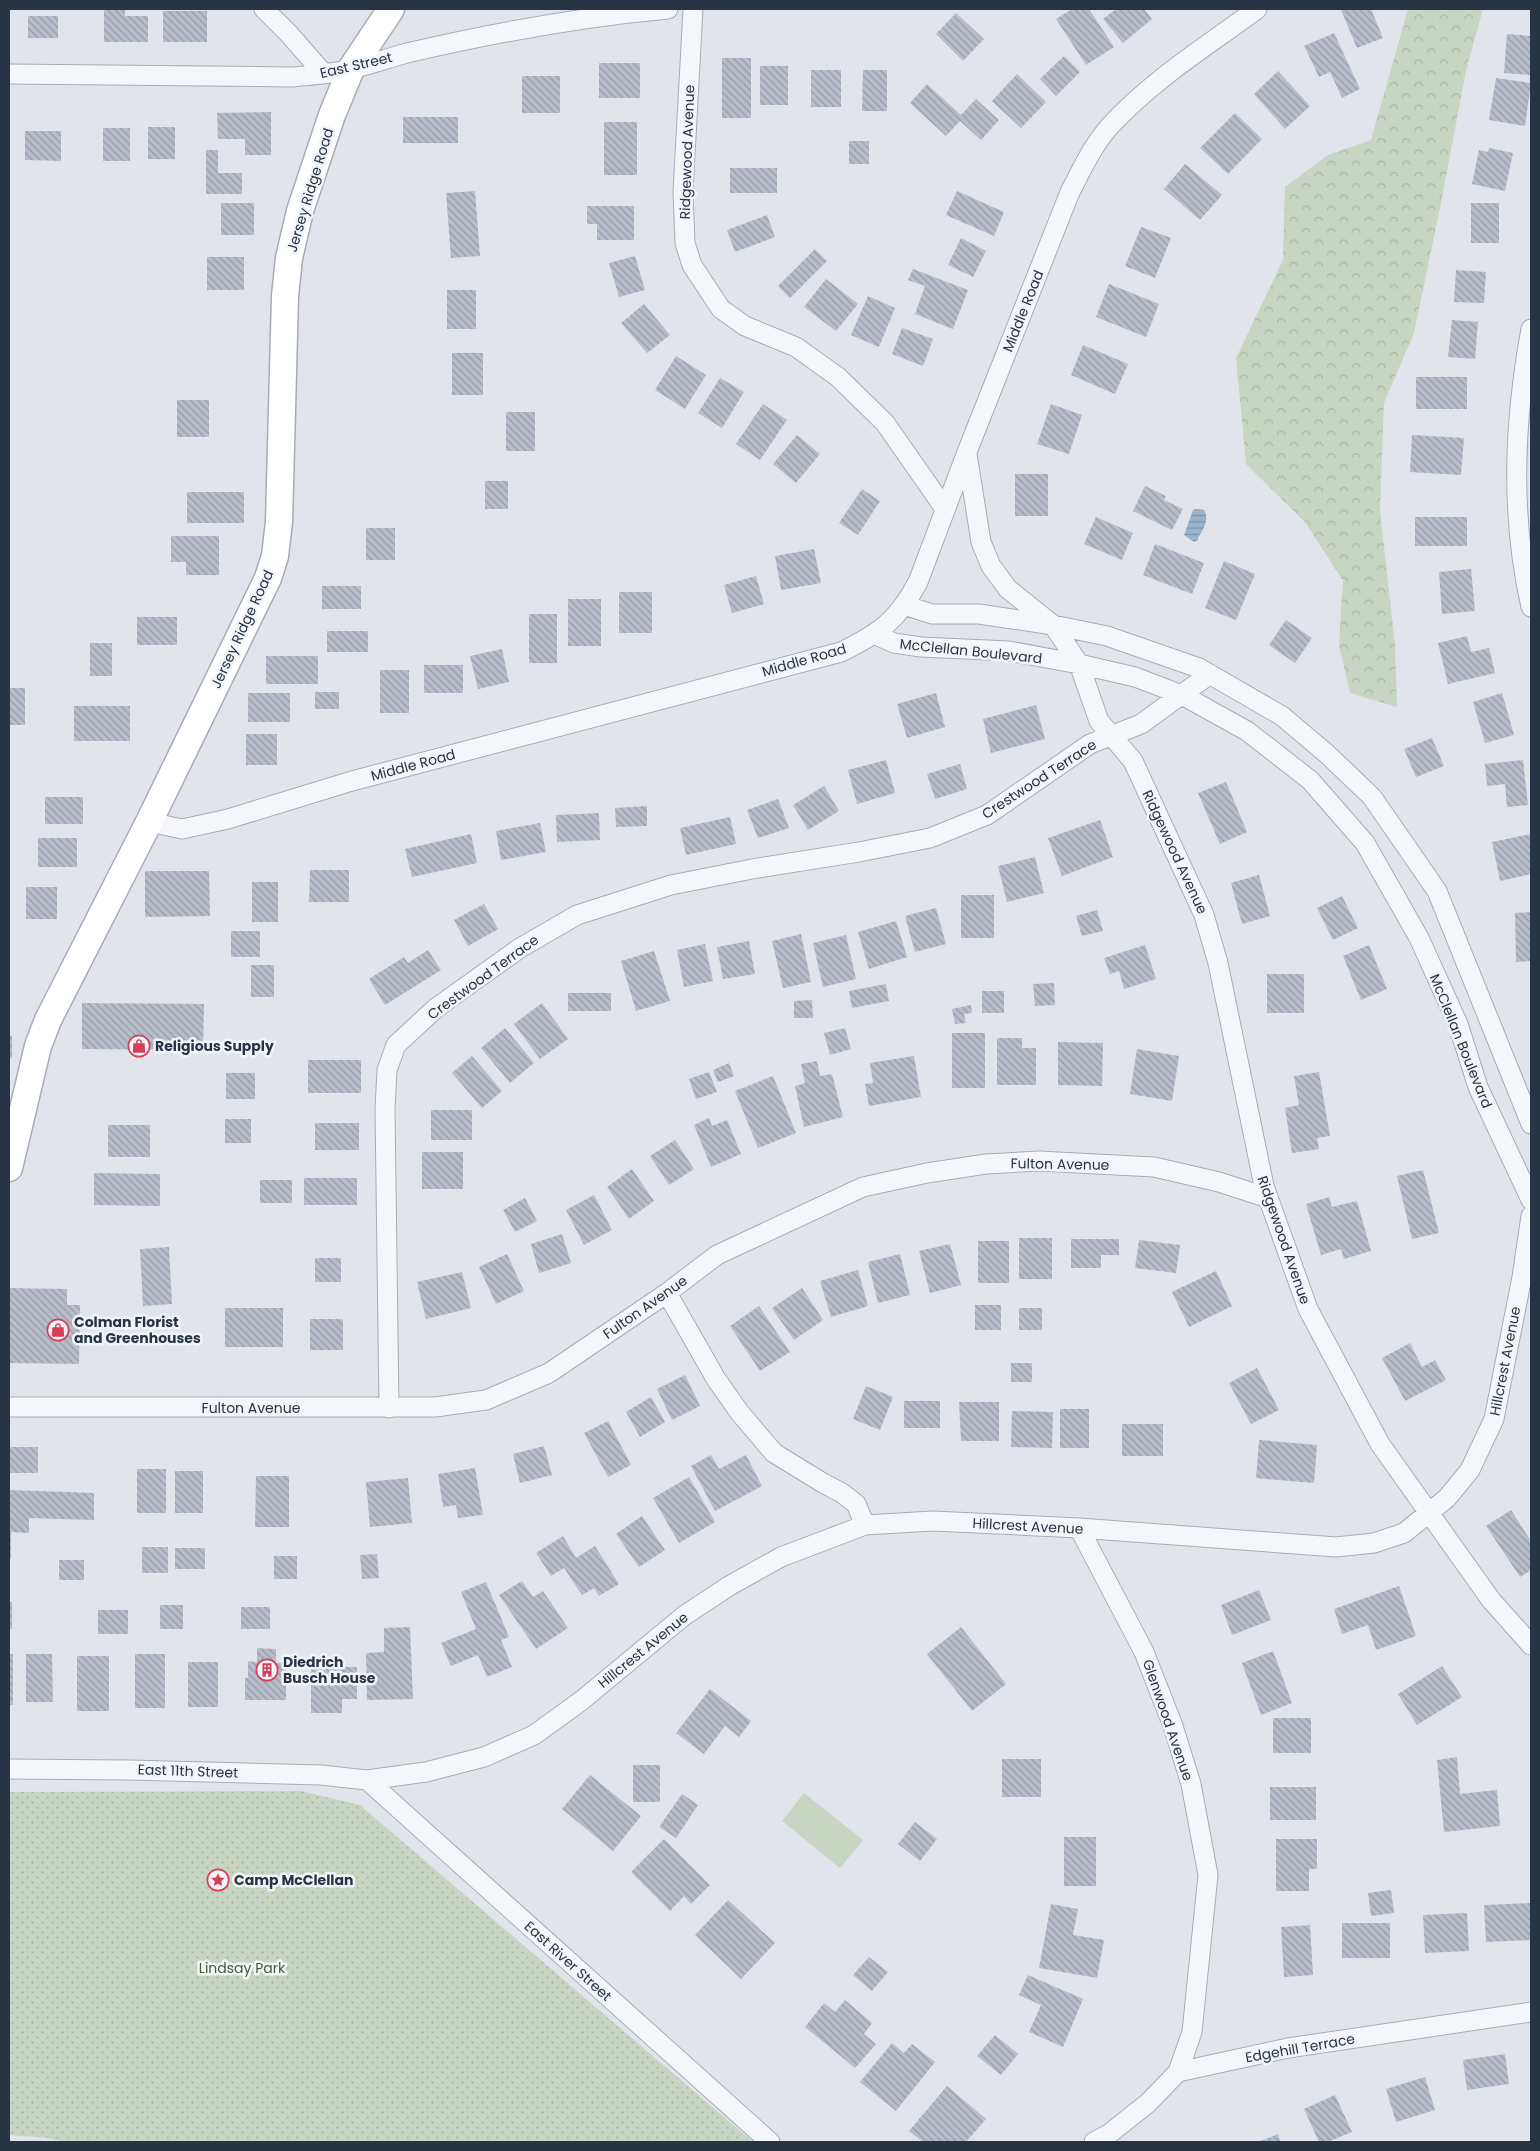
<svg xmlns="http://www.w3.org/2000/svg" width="1540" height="2151" font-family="Poppins,sans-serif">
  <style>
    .green { fill: url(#green-dots) }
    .forest { fill: url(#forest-crowns) }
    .pitch { fill: #c7d5c2 }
    .water { fill: url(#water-rules) }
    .building { fill: url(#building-back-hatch) }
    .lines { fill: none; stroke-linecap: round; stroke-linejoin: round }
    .street-casing { stroke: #a6acb6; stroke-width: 21 }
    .secondary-casing { stroke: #a6acb6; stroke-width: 29 }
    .street { stroke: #f4f6f9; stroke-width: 19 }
    .secondary { stroke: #fff; stroke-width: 26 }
    .labels { text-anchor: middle; stroke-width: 5; stroke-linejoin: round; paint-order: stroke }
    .street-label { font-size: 14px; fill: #283344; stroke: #f1f4f8 }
    .poi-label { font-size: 14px; font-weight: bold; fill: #283344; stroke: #f1f4f8; text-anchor: start }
    .park-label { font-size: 14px; fill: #3e6034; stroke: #f1f4f8 }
  </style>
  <defs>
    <pattern id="green-dots" width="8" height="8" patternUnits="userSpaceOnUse" patternTransform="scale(1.25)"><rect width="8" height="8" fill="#c7d5c2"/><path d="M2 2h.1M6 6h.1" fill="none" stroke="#abb7a8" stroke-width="1.8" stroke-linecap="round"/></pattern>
    <pattern id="forest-crowns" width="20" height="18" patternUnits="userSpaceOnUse" patternTransform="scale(1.25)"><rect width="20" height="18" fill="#c7d5c2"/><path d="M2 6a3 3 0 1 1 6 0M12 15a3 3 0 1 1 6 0" fill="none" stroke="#abb7a8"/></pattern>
    <pattern id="water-rules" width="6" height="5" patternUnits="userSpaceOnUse" patternTransform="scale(1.25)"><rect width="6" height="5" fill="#9ab4cd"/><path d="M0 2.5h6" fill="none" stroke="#7e93a8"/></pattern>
    <pattern id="building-back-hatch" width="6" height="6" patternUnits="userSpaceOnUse" patternTransform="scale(1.25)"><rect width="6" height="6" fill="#b8bec9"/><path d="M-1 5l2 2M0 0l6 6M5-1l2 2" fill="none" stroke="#969ba5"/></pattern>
  </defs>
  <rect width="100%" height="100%" fill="#e1e5eb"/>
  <path class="green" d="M301 1791 360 1805 753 2142H65L47 2138 9 2135V1792Z"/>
  <path class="forest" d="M1408 9H1483L1466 71 1440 208 1414 333 1384 403 1380 511 1395 645 1397 707 1350 693 1339 645 1343 581 1305 522 1246 464 1236 358 1283 260 1285 187 1328 155 1371 140Z"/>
  <path class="pitch" d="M804 1793 863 1840 840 1868 782 1821Z"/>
  <path class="water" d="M1196 509 1204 510C1210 519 1203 530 1198 538V540L1194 542 1184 535 1193 510Z"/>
  <path class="building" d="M104 9H125V16H148V42H104Z
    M1072 9H1089L1114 47 1086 65 1056 19Z
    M1116 9H1144L1152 19 1123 43 1103 19Z
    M1345 9H1371L1383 38 1357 48 1341 10Z
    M163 11H207V42H163Z
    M956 13 984 39 963 61 936 34Z
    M28 16H58V38H28Z
    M1334 33 1360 89 1342 98 1330 72 1319 77 1304 46Z
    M1507 34 1531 36V75L1504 73Z
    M1064 56 1080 72 1056 96 1040 79Z
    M722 58H751V118H722Z
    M599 63H640V98H599Z
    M760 66H788V105H760Z
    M811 70H841V107H811Z
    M863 70H887V111H862Z
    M1278 71 1310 106 1285 129 1254 94Z
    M1017 74 1046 102 1021 128 992 101Z
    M522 76H560V113H522Z
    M1496 78 1531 83 1525 126 1489 120Z
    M927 84 961 115 976 99 999 120 981 140 960 121 946 136 910 103Z
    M271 112V155H245V139H218L217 113Z
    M1235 113 1262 139 1228 174 1200 148Z
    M403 117H458V143H403Z
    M604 122H637V175H604Z
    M148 127H175V159H148Z
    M103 128H130V161H103Z
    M25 131H61V161L25 160Z
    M849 141H869V164H849Z
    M1489 148 1513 153 1505 191 1472 184 1479 150 1488 152Z
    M206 150H218V173H242V194H206Z
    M1185 164 1222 195 1200 220 1164 189Z
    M730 168H777V193H730Z
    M475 191 480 256 451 258 446 193Z
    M957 191 1004 212 994 236 946 215Z
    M221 203H254V235H221Z
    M1471 203H1499V243H1471Z
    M587 206H634V240H597V224H587Z
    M767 215 775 237 735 252 727 230Z
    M1141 227 1171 238 1155 278 1125 266Z
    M961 238 986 251 973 277 948 265Z
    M815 249 827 261 790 298 778 286Z
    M635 256 645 290 619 297 609 263Z
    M207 257H244V290H207Z
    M913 269 968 290 953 329 915 314 925 286 908 280Z
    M1456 270 1486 272 1484 303 1454 302Z
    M826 279 858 304 836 331 804 307Z
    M1109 284 1159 304 1146 337 1096 317Z
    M447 290H476V329H447Z
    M868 296 895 308 879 347 851 335Z
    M644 304 670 335 647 353 621 323Z
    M1452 320 1478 322 1475 359 1448 357Z
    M902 328 933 339 923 366 892 354Z
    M1083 345 1128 364 1115 394 1071 375Z
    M452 353H483V395H452Z
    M676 356 706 375 685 409 655 390Z
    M1416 377H1467V409H1416Z
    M720 378 744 392 722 428 698 413Z
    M177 400H209V437H177Z
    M763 404 787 420 760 460 736 444Z
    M1051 404 1082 415 1069 454 1037 444Z
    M506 412H535V451H506Z
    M797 435 820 454 796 483 773 464Z
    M1412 435 1464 438 1461 475 1410 472Z
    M1015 474H1048V516H1015Z
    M485 481H508V509H485Z
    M1145 486 1166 496 1164 500 1183 509 1172 530 1133 511Z
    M862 489 880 501 858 535 839 523Z
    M187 492H244V523H187Z
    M1096 517 1133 533 1122 560 1084 544Z
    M1415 517H1467V546H1415Z
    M366 528H395V560H366Z
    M171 536H219V575H186V562H171Z
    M1155 544 1204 563 1192 594 1143 575Z
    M814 549 821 583 781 590 775 556Z
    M1224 561 1255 574 1236 620 1205 608Z
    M1471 569 1475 611 1442 614 1439 572Z
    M756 576 764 604 732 613 724 585Z
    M322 586H361V609H322Z
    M619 592H652V633H619Z
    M568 599H601V646H568Z
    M529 614H557V663H529Z
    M137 617H177V645H137Z
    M1286 620 1312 638 1295 663 1269 645Z
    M327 631H368V652H327Z
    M1467 636 1471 652 1489 648 1495 673 1448 684 1438 643Z
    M90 643H112V676H90Z
    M502 649 509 682 478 689 470 656Z
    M266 656H318V684H266Z
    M424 665H463V693H424Z
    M380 670H409V713H380Z
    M9 688H25V725H9Z
    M315 692H339V709H315Z
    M248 693H290V722H248Z
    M936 693 945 727 907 738 897 704Z
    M1502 693 1514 735 1485 743 1473 702Z
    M1036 705 1045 739 991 753 983 719Z
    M74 706H130V741H74Z
    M246 734H277V765H246Z
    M1432 738 1444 766 1416 777 1404 749Z
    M886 760 895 793 857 804 848 770Z
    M1523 760 1528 805 1507 807 1505 784 1487 786 1485 764Z
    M960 764 967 789 935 799 927 774Z
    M1226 782 1247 832 1220 844 1198 793Z
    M824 786 839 811 808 830 793 805Z
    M45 797H83V824H45Z
    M778 799 789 828 758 838 747 810Z
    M647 806V826L616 827 615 808Z
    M599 813 600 840 557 842 556 815Z
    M730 817 736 844 686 855 680 828Z
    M1100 820 1113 857 1062 876 1048 838Z
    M540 823 546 852 501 860 496 831Z
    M471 834 477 863 412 877 405 849Z
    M1531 834V874L1500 881 1492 842Z
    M38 838H77V867H38Z
    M1035 857 1044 893 1007 902 998 866Z
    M310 870H349V902H309Z
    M145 871H209L210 916 145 917Z
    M1259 875 1270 916 1242 924 1231 883Z
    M252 882H278V922H252Z
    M26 887H57V919H26Z
    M961 895H994V938H961Z
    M1342 896 1358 928 1333 940 1317 908Z
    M484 904 498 929 468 946 454 920Z
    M936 908 946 944 915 952 905 916Z
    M1097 910 1103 931 1082 936 1076 916Z
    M1531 912V961L1516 962 1515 913Z
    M896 921 907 957 869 969 858 932Z
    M231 931H260V957H231Z
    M801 934 811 982 783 988 772 941Z
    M846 935 856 979 823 987 813 943Z
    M749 941 755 974 723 979 717 947Z
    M705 944 713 981 684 987 677 950Z
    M1145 945 1156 979 1124 989 1119 971 1110 974 1104 958Z
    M1369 945 1387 989 1361 1000 1343 956Z
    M428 950 441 970 385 1005 369 979 404 957 408 963Z
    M654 951 670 1001 636 1011 621 961Z
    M251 965H274V997H251Z
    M1267 974H1304V1013H1267Z
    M1054 983 1055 1005 1035 1006 1033 984Z
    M886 984 889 1001 852 1008 849 991Z
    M982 991H1004V1013H982Z
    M568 993H611V1011H568Z
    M812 1000 813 1018H794V1001Z
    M82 1003 204 1004 203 1050 82 1049Z
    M542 1003 568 1039 540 1059 514 1024Z
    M971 1005 972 1013 964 1014 966 1023 955 1024 952 1009Z
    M505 1028 534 1063 510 1083 481 1048Z
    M845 1028 851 1049 830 1055 824 1033Z
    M952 1033H985V1088H952Z
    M9 1036H12V1058H9Z
    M997 1038H1022V1048H1036V1085H997Z
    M1058 1042 1103 1043 1102 1086 1058 1085Z
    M1137 1049 1179 1056 1172 1101 1130 1094Z
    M472 1056 502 1091 482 1108 452 1073Z
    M914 1056 921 1097 869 1106 865 1084 873 1083 870 1063Z
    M308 1060H361V1093H308Z
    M817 1061 820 1076 832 1074 843 1117 804 1127 795 1086 805 1083 801 1064Z
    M729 1063 734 1076 718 1082 713 1070Z
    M709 1072 717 1092 696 1099 689 1079Z
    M1319 1072 1330 1136 1317 1138 1319 1149 1292 1153 1285 1108 1299 1105 1294 1076Z
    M226 1073H255V1099H226Z
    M773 1076 796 1133 758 1148 735 1091Z
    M431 1110H472V1140H431Z
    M709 1118 712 1126 727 1120 741 1154 711 1167 694 1125Z
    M225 1119H251V1143H225Z
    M315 1123H359V1150H315Z
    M108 1125H150V1157H108Z
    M675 1140 694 1169 669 1185 650 1156Z
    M422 1152H463V1189H422Z
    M632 1169 654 1201 629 1219 607 1187Z
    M1423 1170 1439 1233 1412 1239 1397 1176Z
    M94 1173 160 1174V1206L94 1205Z
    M304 1178H357V1205H304Z
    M260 1180H292V1203H260Z
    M594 1195 612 1230 584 1245 566 1210Z
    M1329 1197 1332 1207 1357 1201 1371 1251 1344 1259 1341 1249 1321 1255 1306 1204Z
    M525 1198 537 1221 515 1232 503 1210Z
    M562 1234 571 1263 539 1273 531 1244Z
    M1019 1238H1052V1279H1019Z
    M1071 1239H1119V1255H1101V1268H1071Z
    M1139 1240 1180 1245 1176 1273 1135 1268Z
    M978 1241H1009V1283H978Z
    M950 1244 961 1285 930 1293 919 1251Z
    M169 1247 172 1304 143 1306 140 1249Z
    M507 1254 524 1291 496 1304 479 1267Z
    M900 1254 910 1295 878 1303 868 1262Z
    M315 1258H341V1282H315Z
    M858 1270 868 1306 831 1317 820 1281Z
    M1216 1271 1232 1306 1189 1327 1172 1292Z
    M462 1272 471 1308 426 1319 417 1282Z
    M9 1288 67 1289V1305H80L79 1364 9 1363Z
    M802 1288 823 1320 794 1340 772 1308Z
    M975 1305H1001V1330H975Z
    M759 1306 790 1352 760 1371 730 1326Z
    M225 1308H283V1347H225Z
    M1019 1308H1042V1330H1019Z
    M310 1319H343V1350H310Z
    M1410 1343 1422 1367 1435 1360 1446 1380 1405 1401 1382 1358Z
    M1011 1363H1032V1382H1011Z
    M1257 1368 1279 1410 1251 1424 1229 1383Z
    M685 1375 700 1406 672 1420 657 1389Z
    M866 1386 893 1397 880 1430 853 1419Z
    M651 1397 665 1422 640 1437 626 1412Z
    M904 1401H940V1428H904Z
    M959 1402H999V1441H961Z
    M1060 1409H1089V1448H1060Z
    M1012 1411 1053 1412 1052 1448 1011 1447Z
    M608 1421 631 1465 608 1477 584 1433Z
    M1122 1424H1163V1456H1122Z
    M1259 1440 1317 1445 1314 1483 1256 1478Z
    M544 1446 552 1475 520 1483 513 1454Z
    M9 1447H38V1473H9Z
    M711 1455 719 1469 746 1455 762 1486 715 1511 691 1466Z
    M475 1468 483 1515 458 1518 456 1505 443 1507 438 1474Z
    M137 1469H166V1513H137Z
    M175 1471H203V1513H175Z
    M256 1476H289V1527H255Z
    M689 1477 715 1522 679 1543 653 1498Z
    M408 1478 412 1523 370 1527 366 1482Z
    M9 1490 94 1493V1520L29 1518V1533L11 1532V1559H9Z
    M1511 1510 1531 1541V1570L1520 1577 1486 1526Z
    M642 1516 665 1550 639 1567 616 1534Z
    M563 1536 576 1558 595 1546 619 1584 599 1596 594 1588 582 1595 564 1568 551 1576 536 1553Z
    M142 1547H168V1573H142Z
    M175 1548H205V1569H175Z
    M377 1554 379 1578 362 1579 360 1555Z
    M274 1556H297V1579H274Z
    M59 1560H84V1580H59Z
    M522 1581 533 1597 543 1591 568 1628 536 1649 499 1595Z
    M486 1582 509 1637 501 1640 512 1667 487 1677 478 1655 451 1666 441 1643 476 1629 461 1592Z
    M1399 1586 1416 1636 1376 1650 1368 1625 1342 1634 1334 1609Z
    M1259 1590 1271 1620 1232 1635 1221 1605Z
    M9 1602H12V1629H9Z
    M160 1605H183V1629H160Z
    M241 1607H270V1629H241Z
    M98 1610H128V1634H98Z
    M410 1627 413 1699 367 1700 366 1653 384 1652V1628Z
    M961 1627 1006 1684 972 1711 927 1654Z
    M257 1648 276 1649V1663H286V1700H245V1678H248V1661L257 1662Z
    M1273 1651 1292 1703 1261 1715 1242 1663Z
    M9 1654H13V1705H9Z
    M26 1654H52L53 1702H26Z
    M135 1654H165V1708H135Z
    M77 1656H109V1711H77Z
    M188 1662H218V1707H188Z
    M1442 1666 1462 1697 1417 1725 1398 1694Z
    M311 1667H357V1699H342V1713H311Z
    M710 1689 751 1721 739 1737 725 1726 704 1754 676 1733Z
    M1273 1718H1311V1753H1273Z
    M1457 1757 1460 1794 1497 1790 1500 1826 1444 1832 1437 1760Z
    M1002 1759H1041V1797H1002Z
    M633 1765H660V1802H633Z
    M590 1775 641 1816 613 1851 562 1809Z
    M1270 1787H1316V1820H1270Z
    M682 1794 698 1805 676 1838 659 1827Z
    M915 1822 937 1839 920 1861 898 1844Z
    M1064 1837H1096V1886H1064Z
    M664 1839 710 1885 691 1904 684 1896 670 1911 631 1872Z
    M1276 1839H1317V1869H1309V1891H1276Z
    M1391 1890 1394 1913 1371 1916 1368 1893Z
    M728 1900 775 1943 741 1979 695 1935Z
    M1531 1903V1940L1486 1942 1484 1905Z
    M1051 1904 1078 1909 1073 1935 1104 1940 1097 1978 1039 1968Z
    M1467 1913 1469 1951 1425 1953 1423 1915Z
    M1342 1923H1390V1958H1342Z
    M1310 1925 1313 1975 1284 1977 1281 1927Z
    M869 1957 888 1972 872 1991 853 1975Z
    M1028 1975 1083 1999 1063 2047 1029 2032 1041 2005 1019 1995Z
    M845 2000 872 2023 864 2034 876 2044 855 2068 805 2027 824 2003 835 2012Z
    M995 2035 1018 2054 1001 2075 977 2056Z
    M892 2043 904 2053 912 2044 935 2062 896 2111 860 2082Z
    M1505 2054 1509 2084 1467 2090 1463 2060Z
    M1425 2077 1435 2110 1396 2122 1386 2089Z
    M947 2086 986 2119 966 2142H923L909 2131Z
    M1335 2095 1352 2132 1328 2142H1319L1304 2109Z
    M1278 2134 1281 2142H1258Z"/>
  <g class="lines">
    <g class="street-casing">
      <path id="street" d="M264 9 289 34 324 74
        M693 9 683 192 685 243 692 265 721 309 745 326 796 347 838 377 885 423 945 509
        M9 74 292 77C312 75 333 74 352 69 371 64 389 58 407 53 493 33 581 17 668 9
        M1531 329C1514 422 1510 514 1531 607
        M967 454 981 542 991 566 1008 589 1053 625 1079 664 1099 721 1133 761 1204 915 1218 963 1264 1186 1308 1309 1380 1444 1491 1600 1531 1645
        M904 605 932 614H979L1053 625 1107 636 1199 668 1282 716 1327 754 1372 797 1437 891 1531 1124
        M874 634 894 643 921 647 1009 651 1079 664 1135 677 1182 695 1247 731 1310 780 1365 843 1419 938 1458 1024 1478 1087 1531 1200
        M149 822 182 829 228 819 352 781 841 652C880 633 898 620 918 582L967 452 1070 192C1082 169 1093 145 1110 126 1152 80 1207 46 1257 9
        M667 1293 716 1379 740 1413 774 1453 823 1483 842 1493 856 1504 865 1525
        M9 1407H435L486 1400 549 1373 667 1293 717 1255 863 1187 927 1173 986 1164 1039 1161 1154 1167 1219 1182 1268 1198
        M389 1408 385 1109 387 1070 396 1045 436 1008 520 948 577 915 671 885 752 869 859 852 930 838 987 815 1090 744 1141 724 1210 674
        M1079 1528 1144 1652 1173 1726 1191 1784 1208 1875 1192 2032 1178 2072
        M9 1769 129 1770 321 1775 367 1780 426 1772 484 1757 534 1735 581 1701 685 1615 729 1586 781 1557 865 1525 933 1521 1079 1528 1336 1547 1374 1543 1404 1533 1447 1498 1470 1470 1494 1419 1522 1277 1531 1216
        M367 1780 770 2142
        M1094 2142 1109 2134 1148 2103 1178 2072 1288 2048 1531 2012"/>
    </g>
    <g class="secondary-casing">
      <path id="secondary" d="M9 1168 38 1046 48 1020 149 822 268 578 275 556 279 522 285 296 289 258 300 211 332 115 351 69 391 9"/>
    </g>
    <use href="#street" class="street"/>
    <use href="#secondary" class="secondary"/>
  </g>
  <defs>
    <g id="shop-ring" transform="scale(1.125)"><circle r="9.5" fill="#f1f4f8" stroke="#d73e59" stroke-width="1.5"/><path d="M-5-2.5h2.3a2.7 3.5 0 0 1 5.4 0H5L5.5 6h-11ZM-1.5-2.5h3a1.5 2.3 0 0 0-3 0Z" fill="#d73e59"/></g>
    <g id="building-ring" transform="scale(1.125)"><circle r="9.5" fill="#f1f4f8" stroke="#d73e59" stroke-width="1.5"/><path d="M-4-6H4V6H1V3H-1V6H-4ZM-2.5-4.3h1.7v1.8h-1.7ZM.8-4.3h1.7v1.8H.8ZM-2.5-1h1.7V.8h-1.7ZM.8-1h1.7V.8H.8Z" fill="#d73e59"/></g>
    <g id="sight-ring" transform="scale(1.125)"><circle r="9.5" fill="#f1f4f8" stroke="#d73e59" stroke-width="1.5"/><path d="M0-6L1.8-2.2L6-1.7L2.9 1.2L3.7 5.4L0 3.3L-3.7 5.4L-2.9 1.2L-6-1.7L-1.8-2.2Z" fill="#d73e59"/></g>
  </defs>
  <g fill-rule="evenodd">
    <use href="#shop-ring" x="139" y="1046"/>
    <use href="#shop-ring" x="58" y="1330"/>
    <use href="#building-ring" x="267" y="1670"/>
    <use href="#sight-ring" x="218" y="1880"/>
  </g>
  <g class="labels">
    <g class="street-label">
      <text transform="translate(356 65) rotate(-13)" y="5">East Street</text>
      <text transform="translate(687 152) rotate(-88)" y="5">Ridgewood Avenue</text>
      <text transform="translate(310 190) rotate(-73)" y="5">Jersey Ridge Road</text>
      <text transform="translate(1023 311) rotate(-68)" y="5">Middle Road</text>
      <text transform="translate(242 629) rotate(-65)" y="5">Jersey Ridge Road</text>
      <text transform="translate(971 651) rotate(6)" y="5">McClellan Boulevard</text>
      <text transform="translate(804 660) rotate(-16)" y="5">Middle Road</text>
      <text transform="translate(413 765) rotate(-15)" y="5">Middle Road</text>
      <text transform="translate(1039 779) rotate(-33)" y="5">Crestwood Terrace</text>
      <text transform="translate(1175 852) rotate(65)" y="5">Ridgewood Avenue</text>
      <text transform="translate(483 977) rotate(-36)" y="5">Crestwood Terrace</text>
      <text transform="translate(1461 1041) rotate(68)" y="5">McClellan Boulevard</text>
      <text transform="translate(1060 1164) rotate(1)" y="5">Fulton Avenue</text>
      <text transform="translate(1284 1240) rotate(71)" y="5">Ridgewood Avenue</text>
      <text transform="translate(645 1307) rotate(-35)" y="5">Fulton Avenue</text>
      <text transform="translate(1505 1361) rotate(-79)" y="5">Hillcrest Avenue</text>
      <text x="251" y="1413">Fulton Avenue</text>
      <text transform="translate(1028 1526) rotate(3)" y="5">Hillcrest Avenue</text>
      <text transform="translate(643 1650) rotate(-39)" y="5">Hillcrest Avenue</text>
      <text transform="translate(1168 1720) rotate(71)" y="5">Glenwood Avenue</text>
      <text transform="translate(188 1771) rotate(2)" y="5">East 11th Street</text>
      <text transform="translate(568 1961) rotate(42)" y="5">East River Street</text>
      <text transform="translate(1300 2048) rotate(-10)" y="5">Edgehill Terrace</text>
    </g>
    <g class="poi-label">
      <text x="155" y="1051">Religious Supply</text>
      <text x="74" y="1327">Colman Florist<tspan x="74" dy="16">and Greenhouses</tspan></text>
      <text x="283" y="1667">Diedrich<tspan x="283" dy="16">Busch House</tspan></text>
      <text x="234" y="1885">Camp McClellan</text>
    </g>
    <g class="park-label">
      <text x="242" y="1973">Lindsay Park</text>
    </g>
  </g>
  <rect width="1540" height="2151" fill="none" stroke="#283344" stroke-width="20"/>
</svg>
